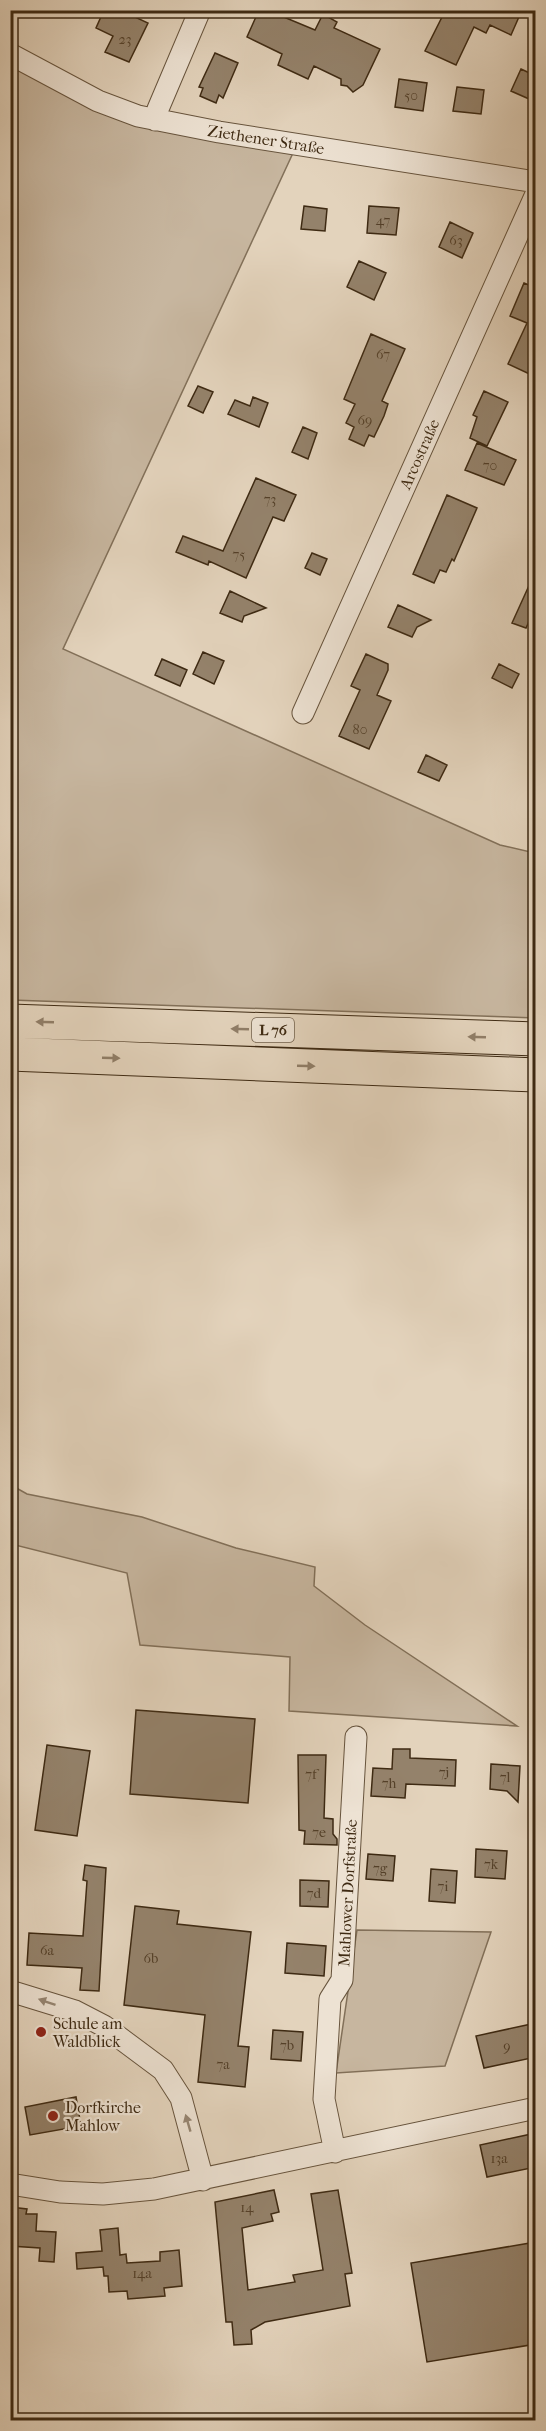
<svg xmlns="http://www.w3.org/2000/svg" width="546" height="2431" font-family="'IM FELL French Canon',serif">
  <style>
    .green { fill: #c7b69f; stroke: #827059; stroke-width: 1.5 }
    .building { fill: #94826b; stroke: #3e2a13; stroke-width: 1.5 }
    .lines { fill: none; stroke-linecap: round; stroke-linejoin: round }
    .street-casing { stroke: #67543d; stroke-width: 23 }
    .primary-casing { stroke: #3e2a13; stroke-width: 35 }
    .street { stroke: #ede2d3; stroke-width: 21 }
    .primary { stroke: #e3d3bc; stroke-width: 33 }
    .oneway { fill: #907e68 }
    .oneway2 { fill: #968673 }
    .poi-dot { fill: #8f2418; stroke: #ede2d3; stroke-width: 2 }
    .labels { text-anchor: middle; stroke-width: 4.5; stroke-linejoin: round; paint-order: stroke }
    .number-label { font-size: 14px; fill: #544029 }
    .shield { fill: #ede2d3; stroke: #72614d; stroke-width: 1.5 }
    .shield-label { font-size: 15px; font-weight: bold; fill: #3e2a13 }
    .street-label { font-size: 16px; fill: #3e2a13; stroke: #ede2d3 }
    .poi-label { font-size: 16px; fill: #3e2a13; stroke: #ede2d3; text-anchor: start }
  </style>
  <rect width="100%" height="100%" fill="#e3d3bc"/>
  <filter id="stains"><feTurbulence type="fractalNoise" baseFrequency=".00333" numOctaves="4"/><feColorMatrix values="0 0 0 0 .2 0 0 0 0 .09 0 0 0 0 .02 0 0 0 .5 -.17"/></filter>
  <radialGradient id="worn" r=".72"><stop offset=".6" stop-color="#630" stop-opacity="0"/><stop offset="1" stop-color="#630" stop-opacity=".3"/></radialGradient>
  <path class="green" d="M11 66 293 153 63 649 500 845 535 853 536 1018 11 1000Z
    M11 1485 27 1494 142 1517 236 1548 315 1567 314 1586 365 1625 517 1726 289 1711 290 1657 140 1645 127 1573 11 1544Z
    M357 1930 491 1932 445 2066 336 2073Z"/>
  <path class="building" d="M104 10H120L148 23 129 62 105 52 113 36 96 28Z
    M259 10H267L315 30 323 14 337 22 334 28 380 49 363 85 353 92 347 86 341 85V79L314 66 308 79 278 65 282 54 247 37Z
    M438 10H522L511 35 490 25 486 33 474 27 456 65 425 51 444 13Z
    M215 53 238 63 223 98 219 95 216 103 200 96 203 88 199 87Z
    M521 69 536 76V102L511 91Z
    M399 79 427 83 423 111 395 107Z
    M457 87 484 90 481 114 453 111Z
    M304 206 327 209 325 231 301 229Z
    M369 206 399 208 396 235 367 233Z
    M450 222 473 233 462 258 439 247Z
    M359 261 386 273 374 300 347 287Z
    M524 283 536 288V377L508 364 527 323 510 316Z
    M371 334 405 349 382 401 388 404 384 416 374 437 369 435 364 446 349 439 354 427 346 423 355 404 344 399Z
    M198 386 213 392 203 413 188 406Z
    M484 391 508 402 487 446 470 438 477 417 473 415Z
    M253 397 268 403 259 427 228 414 235 400 250 406Z
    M303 427 317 433 308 459 292 452Z
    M477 443 516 460 504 485 465 470Z
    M256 478 296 495 284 521 273 517 246 578 209 561 208 565 176 552 183 536 223 551Z
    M447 495 477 508 454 561 452 559 446 572 440 570 434 583 413 574Z
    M312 553 327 559 320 575 305 568Z
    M532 579 536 581V606L526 628 512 623Z
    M230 591 266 608 244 616 242 622 220 613Z
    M398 605 431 620 417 627 412 637 388 627Z
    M203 652 224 661 214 684 193 674Z
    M366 654 388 664V670L377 695 391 701 369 749 339 736 360 690 351 686Z
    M162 659 187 670 180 686 155 675Z
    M499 664 519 674 512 688 492 678Z
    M426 755 447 765 439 781 418 772Z
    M136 1710 255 1719 248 1803 130 1794Z
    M47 1745 90 1751 77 1836 35 1830Z
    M393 1749H410V1758L456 1760 455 1786 406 1784 405 1798 371 1796 373 1768 392 1769Z
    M298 1755H326L324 1818 333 1819V1834L337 1839V1845L304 1844 305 1831 299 1830Z
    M491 1764 520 1766 518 1802 507 1791 490 1789Z
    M476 1849 507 1851 505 1879 475 1877Z
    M368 1854 395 1856 393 1881 366 1879Z
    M85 1865 106 1868 99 1991 80 1990 82 1968 27 1965 29 1933 83 1936 87 1881 83 1880Z
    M431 1869 457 1871 455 1903 429 1901Z
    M300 1880 329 1881 328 1907 300 1906Z
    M135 1906 179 1911 177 1924 251 1932 238 2046 249 2047 245 2087 198 2082 205 2015 124 2005Z
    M287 1943 326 1946 324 1976 285 1973Z
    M536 2023V2057L484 2068 476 2036Z
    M273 2030 303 2032 301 2061 271 2059Z
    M76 2097 81 2126 30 2135 25 2107Z
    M536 2133V2167L487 2177 480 2145Z
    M274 2190 279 2212 271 2214 273 2221 242 2228 248 2290 295 2282 293 2275 323 2270 311 2194 338 2190 352 2273 345 2274 350 2306 265 2322 251 2330 252 2344 234 2345 232 2322H226L215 2202Z
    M10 2207 27 2209 26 2214H37L36 2231 56 2232 54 2262 39 2261 40 2248 10 2246Z
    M118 2228 120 2255 126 2254 127 2263 160 2261V2252L179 2250 182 2286 164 2288 165 2296 128 2299 127 2291 109 2292 108 2276H104L103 2267 77 2269 76 2253 102 2251 100 2230Z
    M536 2242V2344L427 2362 411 2263Z"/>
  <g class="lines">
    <g class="street-casing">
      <path id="street" d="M10 54 98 101 138 116 219 132 536 182
        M155 120 158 109 200 10
        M303 713 536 194
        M10 1991 75 2011 104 2026 163 2070 181 2098 203 2180
        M335 2152 324 2099 330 1999 342 1980 356 1737
        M10 2184 60 2192 103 2194 154 2189 536 2108"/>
    </g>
    <g class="primary-casing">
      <path id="primary" d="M10 1021 536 1039
        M10 1054 536 1075"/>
    </g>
    <use href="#street" class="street"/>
    <use href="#primary" class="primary"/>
  </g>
  <defs><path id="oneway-solid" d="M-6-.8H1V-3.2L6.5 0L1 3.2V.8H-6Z" transform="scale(1.5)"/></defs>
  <g class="oneway">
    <use href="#oneway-solid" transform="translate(45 1022) rotate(-178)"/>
    <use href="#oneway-solid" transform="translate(240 1029) rotate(-178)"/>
    <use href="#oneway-solid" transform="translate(477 1037) rotate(-178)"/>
    <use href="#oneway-solid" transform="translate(111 1058) rotate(2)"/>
    <use href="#oneway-solid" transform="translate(306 1066) rotate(2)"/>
  </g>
  <g class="oneway2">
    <use href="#oneway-solid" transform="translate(47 2002) rotate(-161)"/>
    <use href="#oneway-solid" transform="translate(188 2123) rotate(-106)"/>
  </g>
  <g class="poi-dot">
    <circle cx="41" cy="2032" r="6"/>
    <circle cx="53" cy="2116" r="6"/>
  </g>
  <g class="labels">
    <g class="number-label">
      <text x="125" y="44">23</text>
      <text x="411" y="100">50</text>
      <text x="383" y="225">47</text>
      <text x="456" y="245">63</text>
      <text x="383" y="359">67</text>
      <text x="365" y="425">69</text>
      <text x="490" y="470">70</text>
      <text x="270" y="504">73</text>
      <text x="239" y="559">75</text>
      <text x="360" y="734">80</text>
      <text x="444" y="1777">7j</text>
      <text x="311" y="1779">7f</text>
      <text x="505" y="1782">7l</text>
      <text x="389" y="1788">7h</text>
      <text x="319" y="1837">7e</text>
      <text x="491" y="1869">7k</text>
      <text x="380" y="1873">7g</text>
      <text x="443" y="1891">7i</text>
      <text x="314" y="1898">7d</text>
      <text x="47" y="1955">6a</text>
      <text x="151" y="1963">6b</text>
      <text x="287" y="2050">7b</text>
      <text x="507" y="2051">9</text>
      <text x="223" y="2069">7a</text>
      <text x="499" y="2163">13a</text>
      <text x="247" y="2212">14</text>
      <text x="142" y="2278">14a</text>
    </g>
    <rect class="shield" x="252" y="1018" width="42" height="24" rx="4.5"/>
    <g class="shield-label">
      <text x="273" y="1035">L 76</text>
    </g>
    <g class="street-label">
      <text transform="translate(266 139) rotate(9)" y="6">Ziethener Straße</text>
      <text transform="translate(419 454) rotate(-66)" y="6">Arcostraße</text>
      <text transform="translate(347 1893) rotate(-87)" y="6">Mahlower Dorfstraße</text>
    </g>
    <g class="poi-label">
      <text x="53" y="2029">Schule am<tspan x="53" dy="18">Waldblick</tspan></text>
      <text x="65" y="2113">Dorfkirche<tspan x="65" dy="18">Mahlow</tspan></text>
    </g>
  </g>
  <rect width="546" height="2431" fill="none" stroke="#e3d3bc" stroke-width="36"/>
  <rect x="12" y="12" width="522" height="2407" fill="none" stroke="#3e2a13" stroke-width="3"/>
  <rect x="18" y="18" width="510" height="2395" fill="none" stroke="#3e2a13" stroke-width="1.5"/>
  <rect width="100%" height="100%" filter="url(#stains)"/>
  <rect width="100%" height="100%" fill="url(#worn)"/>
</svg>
